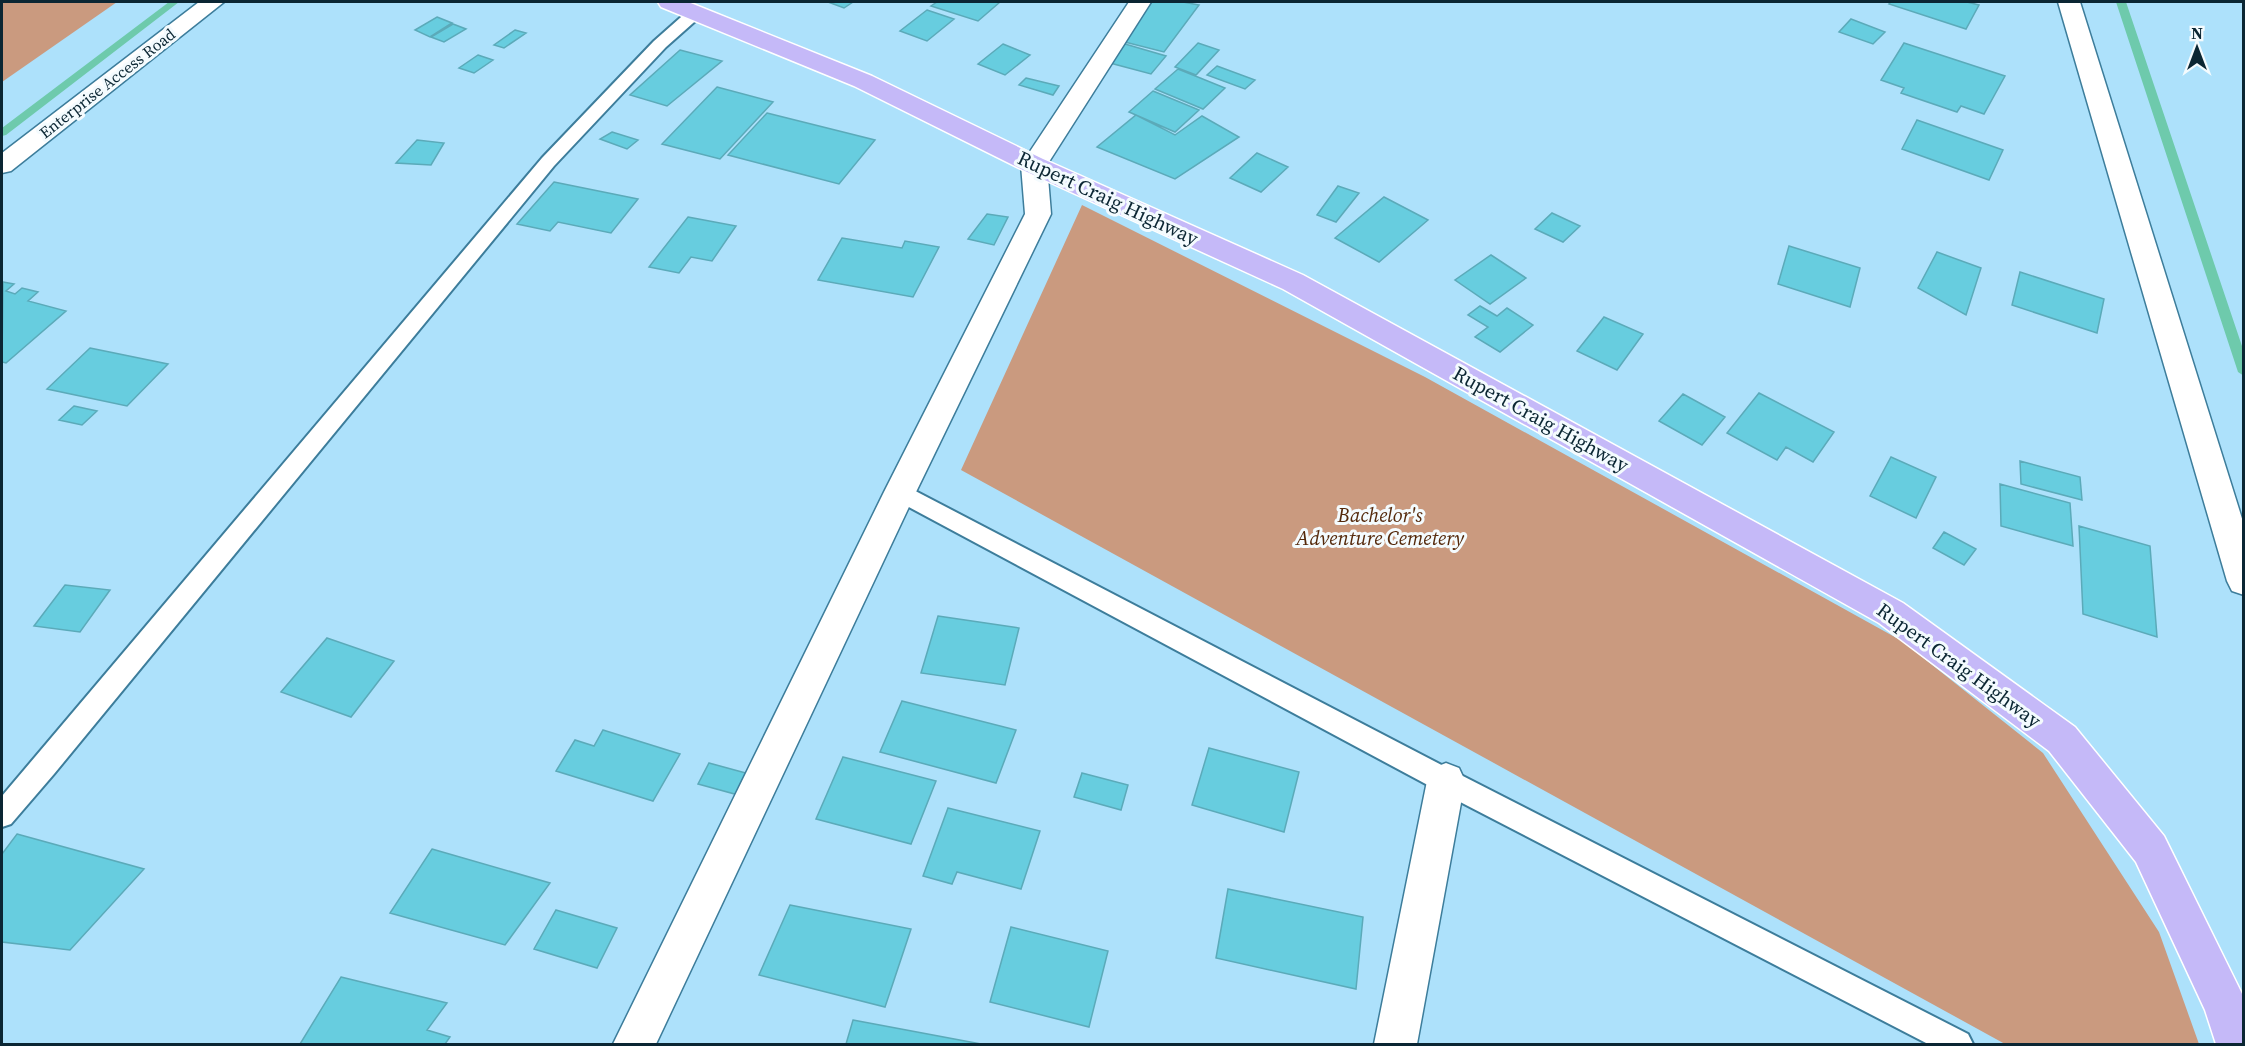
<svg xmlns="http://www.w3.org/2000/svg" width="2245" height="1046" font-family="'Source Serif 4',serif">
  <style>
    .green { fill: #ca9a7f }
    .lines { fill: none; stroke-linecap: round; stroke-linejoin: round }
    .stream { fill: #6ecaac; fill-rule: evenodd }
    .building { fill: #67cddf; stroke: #5baab9; stroke-width: 1.5 }
    .service-casing { stroke: #3d7d9b; stroke-width: 4 }
    .minor-casing { stroke: #3d7d9b; stroke-width: 3 }
    .primary-casing { stroke: #fff; stroke-width: 3 }
    .service { fill: #fff; fill-rule: evenodd }
    .minor { fill: #fff; fill-rule: evenodd }
    .primary { fill: #c5b9f8; fill-rule: evenodd }
    .labels { text-anchor: middle; stroke-width: 6; stroke-linejoin: round; paint-order: stroke }
    .far-street-label { font-size: 16px; fill: #0b2633; stroke: #f4fbfe }
    .street-label { font-size: 20px; fill: #0b2633; stroke: #f4fbfe }
    .park-label { font-size: 20px; font-style: italic; fill: #54280a; stroke: #f4fbfe }
  </style>
  <rect width="100%" height="100%" fill="#ade1fb"/>
  <path class="green" d="M2 2H117L2 82Z
    M1082 205 1425 377 1902 641 2043 753 2159 932 2199 1044H2005L961 470Z"/>
  <g class="lines">
    <path class="stream" d="M169 2H179L6 135 2 136V128Z
      M2116 2H2126L2244 352V376L2238 372Z"/>
  </g>
  <path class="building" d="M828 2H853L844 8Z
    M937 2H1000L978 21 931 6Z
    M1152 2H1183L1199 5 1164 52 1121 41Z
    M1891 2H1967L1979 5 1966 29 1889 4Z
    M927 10 954 19 927 41 900 31Z
    M437 17 452 23 430 37 415 30Z
    M1851 19 1885 32 1873 44 1839 32Z
    M453 24 466 29 444 42 431 37Z
    M515 30 526 33 504 48 494 45Z
    M1198 43 1219 50 1196 75 1175 67Z
    M1904 43 2005 76 1984 114 1961 106 1957 112 1901 93 1904 88 1881 80Z
    M1003 44 1030 55 1005 75 978 64Z
    M1125 44 1166 56 1151 74 1110 63Z
    M680 50 722 61 667 106 630 95Z
    M478 55 493 60 474 73 459 68Z
    M1217 66 1255 80 1245 89 1207 75Z
    M1178 69 1225 88 1203 109 1155 89Z
    M1026 78 1059 86 1053 95 1019 85Z
    M717 87 773 102 720 159 662 144Z
    M1153 91 1199 110 1175 132 1129 112Z
    M767 113 875 140 839 184 728 155Z
    M1136 115 1175 135 1202 116 1239 137 1175 179 1097 147Z
    M1917 120 2003 150 1989 180 1902 149Z
    M612 132 638 140 627 149 600 139Z
    M417 140 444 143 431 165 396 163Z
    M1257 153 1288 167 1261 192 1230 178Z
    M554 182 638 199 611 233 558 222 550 231 517 224Z
    M1338 186 1359 193 1336 222 1317 215Z
    M1384 197 1428 220 1379 262 1335 238Z
    M1552 213 1580 226 1563 242 1535 229Z
    M987 214 1008 217 994 245 968 239Z
    M688 217 736 226 712 261 691 257 679 273 649 267Z
    M842 238 902 248 905 241 939 247 913 297 818 280Z
    M1789 246 1860 268 1850 307 1778 284Z
    M1937 252 1981 268 1966 315 1918 288Z
    M1491 255 1526 278 1490 304 1455 280Z
    M2020 272 2104 299 2097 333 2012 305Z
    M3 282 14 284 6 291 15 294 22 288 38 292 28 301 66 311 6 363 2 362Z
    M1480 306 1497 316 1507 308 1533 325 1500 352 1475 337 1488 327 1468 315Z
    M1604 317 1643 334 1617 370 1577 351Z
    M90 348 168 364 127 406 47 389Z
    M1759 393 1834 432 1813 462 1786 447 1777 460 1727 433Z
    M1683 394 1725 417 1702 445 1659 421Z
    M74 406 97 411 82 425 59 420Z
    M1891 457 1936 477 1916 518 1870 496Z
    M2020 461 2080 477 2082 500 2021 484Z
    M2000 484 2070 503 2073 546 2001 526Z
    M2079 526 2150 546 2157 637 2083 614Z
    M1944 532 1976 549 1964 565 1933 548Z
    M65 585 110 590 80 632 34 626Z
    M938 616 1019 628 1005 685 921 673Z
    M327 638 394 661 351 717 281 692Z
    M902 701 1016 730 996 783 880 752Z
    M603 730 680 754 653 801 556 771 575 740 594 746Z
    M1209 748 1299 772 1284 832 1192 805Z
    M843 757 936 781 911 844 816 819Z
    M709 763 753 775 742 796 698 784Z
    M1082 773 1128 785 1121 810 1074 797Z
    M948 808 1040 831 1021 889 957 872 952 884 923 876Z
    M17 834 144 869 70 950 2 942V854Z
    M432 849 550 883 505 945 390 913Z
    M1228 889 1363 917 1356 989 1216 958Z
    M790 905 911 929 885 1007 759 975Z
    M556 910 617 928 597 968 534 949Z
    M1011 927 1108 951 1089 1027 990 1002Z
    M341 977 447 1003 427 1030 450 1037 445 1044H300Z
    M853 1020 981 1044H846Z"/>
  <g class="lines">
    <g class="service-casing">
      <path id="service" d="M695 8 703 13 701 16 666 47 554 166 54 774 11 824 2 827V796L542 158 654 41 689 10Z
        M900 483 1455 772 1968 1034 1973 1044H1928L1437 790 892 498 889 492 892 486Z"/>
    </g>
    <g class="minor-casing">
      <path id="minor" d="M199 2H224L11 171 2 173V153Z
        M1129 2H1151L1047 165 1051 214 916 492 656 1044H613L884 492 1025 214 1021 165Z
        M2058 2H2080L2244 525V595L2232 591 2227 581Z
        M1446 763 1459 768 1465 781 1417 1044H1374L1427 781 1433 768Z"/>
    </g>
    <g class="primary-casing">
      <path id="primary" d="M658 2H688L872 76 1043 159 1303 275 1903 603 2075 727 2164 836 2244 998V1044H2216L2205 1010 2136 862 2049 751 1879 623 1283 289 1025 171 854 86 661 7Z"/>
    </g>
    <use href="#service" class="service"/>
    <use href="#minor" class="minor"/>
    <use href="#primary" class="primary"/>
  </g>
  <g class="labels">
    <g class="far-street-label">
      <text transform="translate(107 83) rotate(-38)" y="6">Enterprise Access Road</text>
    </g>
    <g class="street-label">
      <text transform="translate(1108 198) rotate(25)" y="7">Rupert Craig Highway</text>
      <text transform="translate(1541 419) rotate(29)" y="7">Rupert Craig Highway</text>
      <text transform="translate(1959 665) rotate(36)" y="7">Rupert Craig Highway</text>
    </g>
    <g class="park-label">
      <text x="1380" y="522">Bachelor's<tspan x="1380" dy="23">Adventure Cemetery</tspan></text>
    </g>
  </g>
  <rect width="2245" height="1046" fill="none" stroke="#0b2633" stroke-width="6"/>
  <g transform="translate(2197 48)" stroke="#f4fbfe" stroke-width="4.5" paint-order="stroke">
  <path d="M0-4.5L10 22L0 15L-10 22Z" fill="#0b2633"/>
  <text y="-9" font-size="16" font-weight="bold" text-anchor="middle" fill="#0b2633">N</text>
  </g>
</svg>
